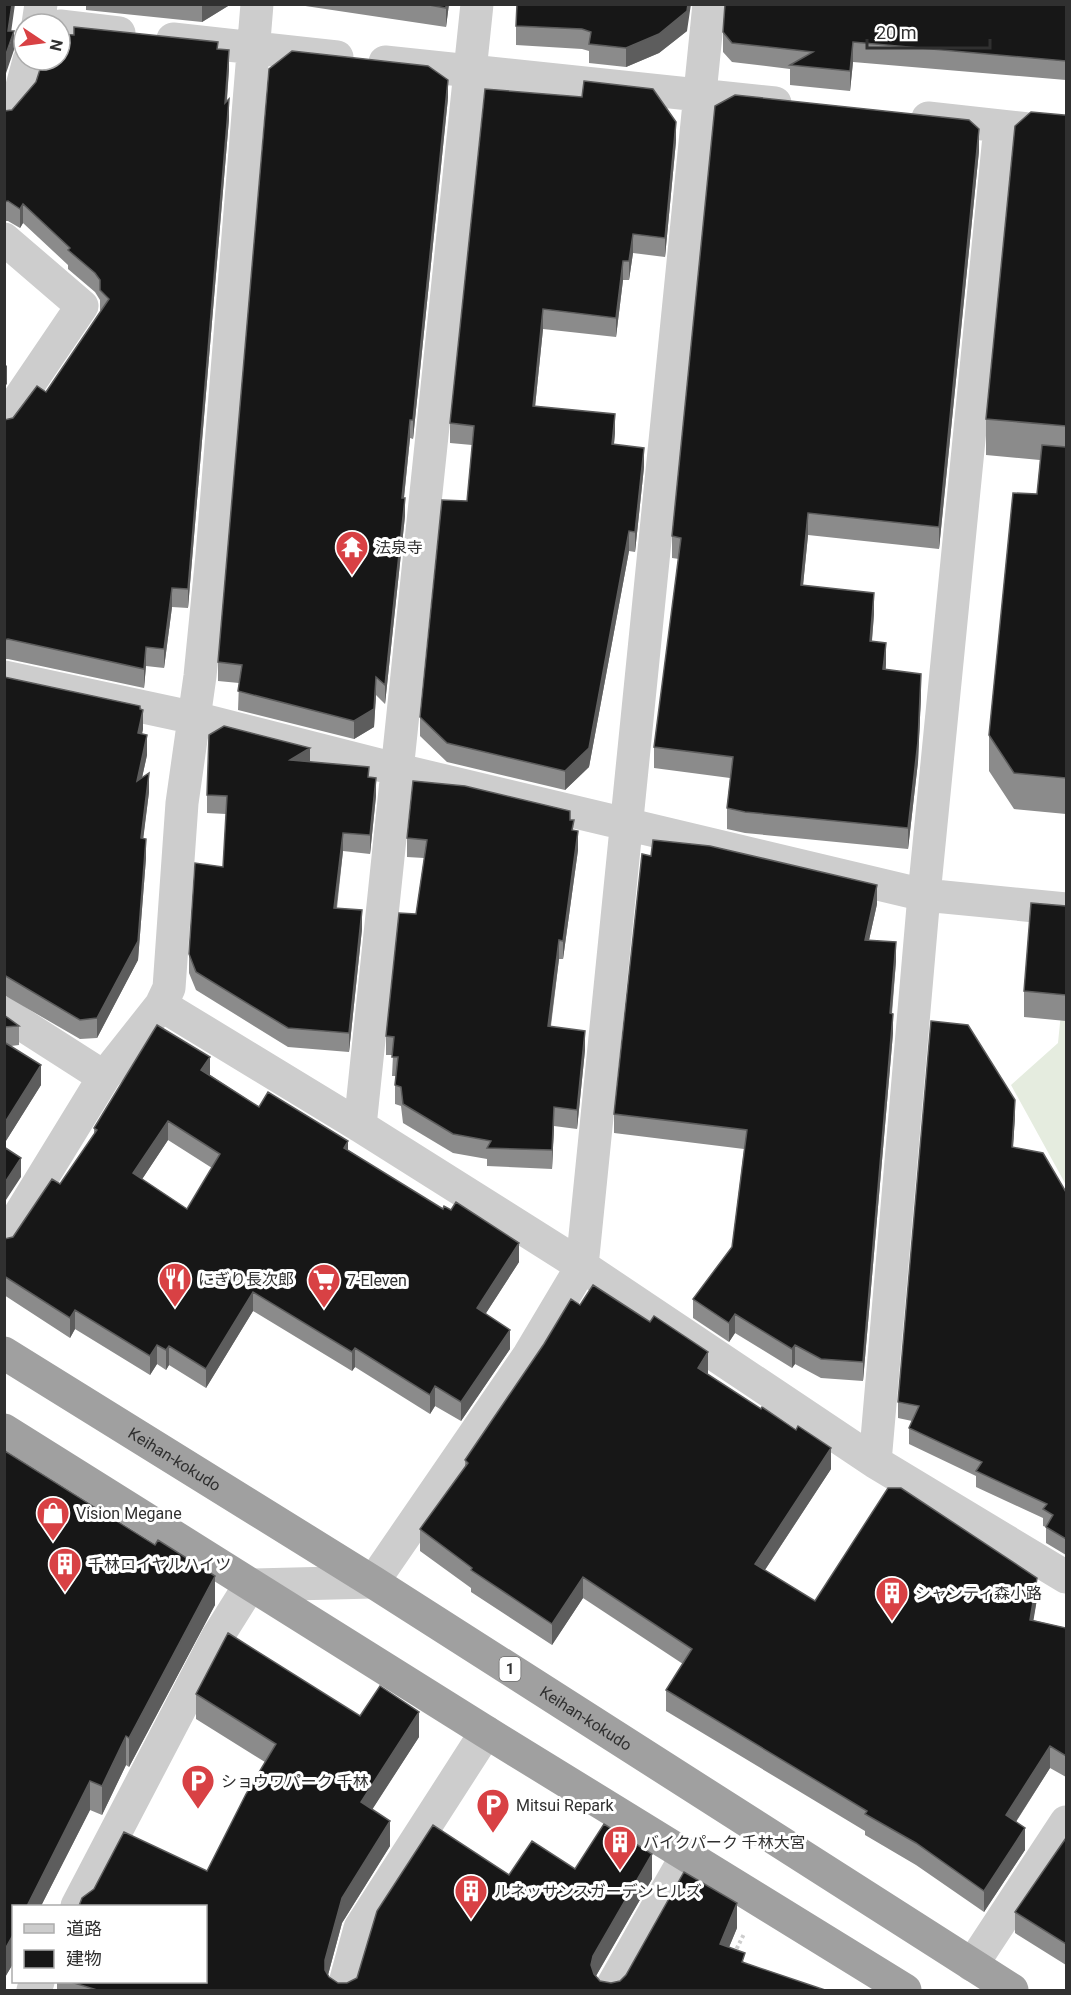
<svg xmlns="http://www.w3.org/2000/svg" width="1071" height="1995" font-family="Roboto,'Noto Sans JP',sans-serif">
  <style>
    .green { fill: #e5ecdf }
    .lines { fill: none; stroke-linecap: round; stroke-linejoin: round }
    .path { stroke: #cdcdcd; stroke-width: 4; stroke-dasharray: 3 3; stroke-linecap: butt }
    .pedestrian { stroke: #cdcdcd; stroke-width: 33 }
    .minor { stroke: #cdcdcd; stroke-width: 33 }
    .trunk { stroke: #a0a0a0; stroke-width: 33 }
    .wall { fill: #8b8b8b; fill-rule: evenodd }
    .shaded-wall { fill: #5d5d5d }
    .building { fill: #171717; stroke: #5d5d5d; stroke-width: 1.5; fill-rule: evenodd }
    .labels { text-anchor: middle; stroke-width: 6; stroke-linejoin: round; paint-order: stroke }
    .shield { fill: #fff; stroke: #6e6e6e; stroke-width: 1.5 }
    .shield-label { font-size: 15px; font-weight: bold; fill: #303030 }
    .poi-label { font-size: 16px; fill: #303030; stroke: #fff; text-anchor: start }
    .street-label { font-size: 16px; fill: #303030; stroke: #fff }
  </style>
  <rect width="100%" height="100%" fill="#fff"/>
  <path class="green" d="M1065 973H1066V1185L1011 1085 1058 1043Z"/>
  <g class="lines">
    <path class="path" d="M734 1954 744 1934"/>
    <path class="pedestrian" d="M610 1990 687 1855"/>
    <path class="minor" d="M38 24 41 4
      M60 26 119 33
      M173 39 337 57
      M385 62 775 103
      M4 112 21 90 29 60
      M928 118 1066 133
      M4 239 82 306 4 421
      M4 677 195 718 399 770 924 895 1066 909
      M161 1005 360 1126 582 1266 875 1462 1066 1577
      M4 1013 104 1077
      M360 1126 477 4
      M4 1240 104 1077 161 1005 169 988 182 803 200 676 212 555 257 4
      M875 1462 924 895 1000 126
      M77 1906 218 1636 250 1585 373 1582 529 1355 582 1266 709 4
      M972 1965 1066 1822
      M33 1990 38 1982
      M343 1990 360 1928 486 1732"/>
    <g class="trunk">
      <path id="s1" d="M4 1353 373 1582 1012 1990"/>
      <path d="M4 1430 486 1732 905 1990"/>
    </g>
  </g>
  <path class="wall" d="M86 4H229L228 6 202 22 86 10Z
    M292 4H449L446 27Z
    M1066 4V80L853 62 850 91 790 85V69L732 62 723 52V32Z
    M516 26 687 31 659 53 626 67 589 63V51L582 49 516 45Z
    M218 49 229 69 227 101 229 119 188 608 172 607 164 668 146 666 144 688 8 659H4V420L13 418 46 392 101 311 100 310V300L95 292 68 269V265L23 223 20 228 8 221H4V111L12 110Z
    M448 98 413 439 410 438 404 498 405 516 385 704 376 695 374 727 354 739 238 710 239 683 218 681V662Z
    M1064 115H1066V814L1014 809 989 771V735L1037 494 1040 460 986 455V419Z
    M676 141 665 257 633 253 629 280H623L616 337 543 329 535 407 615 433 614 444 644 467 635 552 629 551 589 767 565 790 447 762 420 736V717L467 501 472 445 450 443V423Z
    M979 151 939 549 808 535 803 585 874 614 872 641 886 664V670L921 695 918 762 908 849 745 833 727 829V808L730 778 654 768V747L679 559 672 558V536Z
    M4 677 140 709 143 729 142 734 147 755 142 778 149 792 143 838 146 858 138 960 97 1038 80 1039 4 995Z
    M310 762 369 777 376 796 370 854 343 851 337 908 362 929 349 1052 288 1047 196 990 189 973V954L223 867 226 814 207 813V795Z
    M570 820 578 850 563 959H559L551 1026 585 1050 577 1129 554 1126 552 1169 487 1166V1159L453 1153 403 1123 401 1106 395 1104V1085L396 1076H392L393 1055H386V1036L416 914 424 858 407 857V838Z
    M877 904 869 940 896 961 892 1014 893 1033 863 1381 821 1378 795 1364 792 1368 735 1333 729 1342 693 1318V1299L732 1247 744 1149 614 1133V1114Z
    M1066 906V1021L1024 1017V991Z
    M4 1015 19 1026V1045L11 1046 41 1085 4 1144Z
    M210 1075 259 1107 348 1150 519 1262 486 1313 510 1349 461 1421 435 1406 430 1414 355 1367 352 1371 253 1311 206 1388 169 1365 166 1370 157 1364 150 1375 75 1329 70 1338 4 1295V1239L13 1237 60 1184 94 1134V1128ZM168 1140 212 1168 187 1209 142 1179Z
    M1015 1116 1013 1147 1066 1192V1555L1046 1543V1527L1043 1526V1518L976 1487V1476L909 1444V1428L912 1421 898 1418V1402Z
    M580 1305 708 1373V1374L831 1469 765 1570 815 1601 1037 1599 1033 1620 1066 1628V1777L1050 1768 1016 1822 1025 1850 984 1912 916 1865 865 1835V1831L666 1711V1690L683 1664 583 1598 552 1645 471 1592V1588L420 1551V1529L465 1468V1460Z
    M5 1451 215 1605 129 1767 126 1765 102 1815 90 1810 41 1906H14V1962L4 1979Z
    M196 1694 360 1716 419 1737 372 1809 390 1846 342 1923 328 1975 329 1977 338 1983H347L357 1978 509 1875 575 1869 652 1879 596 1976 600 1981 611 1983 620 1981 737 1928 729 1947 745 1963 825 1990H57V1982H206L207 1871 265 1762 196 1719Z
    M1066 1838V1965L1015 1933V1912Z"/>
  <path class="shaded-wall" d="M12 4H15L9 47 14 31V50L4 79V60Z
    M202 4H229L228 6 202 22Z
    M446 4H449L446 27Z
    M688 4H691L687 31 659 53 626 67V48Z
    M853 42V62L850 91V71Z
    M229 50V69L225 122V103Z
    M448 80V98L413 439V420Z
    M229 99V119L188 608V589Z
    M676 122V141L665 257V238Z
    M979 129V151L939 549V527Z
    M23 204V223L20 228V209Z
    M633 234V253L629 280V261Z
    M623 261V280L616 337V318Z
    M543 309V329L533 426V406Z
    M7 365V384L4 387V368Z
    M615 414V433L612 463V444Z
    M410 420V438L402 516V498Z
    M644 448V467L635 552V532Z
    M405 498V516L385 704V685Z
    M808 513V535L801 606V585Z
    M629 531V551L589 767 565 790V771Z
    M172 588V607L164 668V649Z
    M874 593V614L870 662V641Z
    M886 643V664L883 691V669Z
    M146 647V666L144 688V669Z
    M921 674V695L918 762 908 849V828Z
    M376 677V695L374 727 354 739V721Z
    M143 710V729L138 752V733Z
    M147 735V755L137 800V781Z
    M310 748V767L290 760Z
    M149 773V792L141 857V838Z
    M376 778V796L370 854V835Z
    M578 831V850L563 959V941Z
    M343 833V851L334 927V908Z
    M146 839V858L138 960 97 1038V1018Z
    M877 885V904L865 958V940Z
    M362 910V929L349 1052V1033Z
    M559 940V959L548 1045V1026Z
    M896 942V961L890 1032V1013Z
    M893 1014V1033L863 1381V1362Z
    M585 1031V1050L577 1129V1110Z
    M210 1057V1076L201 1070Z
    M41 1065V1085L4 1144V1124Z
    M1015 1100V1116L1012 1163V1147Z
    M554 1107V1126L552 1169V1150Z
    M168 1121V1140L133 1193V1173Z
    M348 1141V1160L344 1148Z
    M21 1158V1177L4 1203V1184Z
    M519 1243V1262L477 1327V1308Z
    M253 1292V1311L206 1388V1369Z
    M75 1310V1329L70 1338V1318Z
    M735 1314V1333L729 1342V1323Z
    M510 1330V1349L461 1421V1402Z
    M157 1345V1364L150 1375V1356Z
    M795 1345V1364L792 1368V1349Z
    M169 1346V1365L166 1370V1350Z
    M355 1348V1367L352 1371V1352Z
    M708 1352V1373L698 1389V1368Z
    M435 1386V1406L430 1414V1395Z
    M831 1448V1469L755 1585V1564Z
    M215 1576V1605L129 1767V1738Z
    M583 1577V1598L552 1645V1624Z
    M1037 1578V1599L1030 1641V1620Z
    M419 1712V1737L361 1827V1802Z
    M126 1736V1765L102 1815V1786Z
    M1050 1746V1768L1006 1837V1815Z
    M90 1781V1810L41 1906H27Z
    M390 1821V1846L342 1923 325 1986V1960L342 1898Z
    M1025 1828V1850L984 1912V1891Z
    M652 1854V1879L593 1981 591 1965 593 1956Z
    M737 1903V1928L720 1969V1944Z
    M14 1933V1962L4 1979V1951Z"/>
  <path class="building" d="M4 4H12L8 31H14L4 60Z
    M424 4H446V8Z
    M517 4H688L687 11 659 34 626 48 589 44 591 32 582 29 516 26Z
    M725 4H1066V61L853 42 850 71 790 65 813 52 732 43 723 32Z
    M74 27 218 42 217 49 229 50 225 103 229 99 188 589 172 588 164 649 146 647 144 669 8 639 4 640V420L13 418 37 386 46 392 109 299 100 290V280L95 273 68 250 70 248 23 204 20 209 8 201 4 202V111L12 110 36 82 43 60H60V34L74 35Z
    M292 51 428 66 448 80 413 420H410L402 498H405L385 685 376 677 374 709 354 721 238 691 242 665 218 662 269 69Z
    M584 81 653 89 676 122 665 238 633 234 629 261H623L616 318 543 309 533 406 615 414 612 444 644 448 635 532 629 531 589 748 565 771 447 743 420 717 442 500 467 501 474 426 450 423 485 89 582 97Z
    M735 95 969 120 979 129 939 527 808 513 801 585 874 593 870 641 886 643 883 669 921 674 918 741 908 828 745 812 727 808 733 757 654 747 681 538 672 536 715 106Z
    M1031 112 1064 115H1066V426L986 419 1015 126Z
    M1042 445 1066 447V778L1014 773 989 735 1013 493 1037 494Z
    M4 677 140 706V709L143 710 138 733 147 735 137 781 149 773 141 838 146 839 138 941 97 1018 80 1020 4 975Z
    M224 726 310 748 290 760 369 767 368 777 376 778 370 835 343 833 334 908 362 910 349 1033 288 1028 196 972 189 954 195 863 223 867 227 796 207 795 209 735Z
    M413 781 465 786 570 811V820H574L572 830 578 831 563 941 559 940 548 1026 585 1031 577 1110 554 1107 552 1150 487 1148 491 1141 453 1134 403 1104 401 1087 395 1085 398 1057H392L394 1037 386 1036 399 913 416 914 427 840 407 838Z
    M653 840 710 846 877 885 865 940 896 942 890 1013 893 1014 863 1362 821 1359 795 1345 792 1349 735 1314 729 1323 693 1299 732 1247 747 1130 614 1114 642 854 651 856Z
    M1031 903 1066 906V995L1024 991Z
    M4 1015 19 1026 4 1027Z
    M931 1021 968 1025 1015 1100 1012 1147 1043 1153 1066 1192V1539L1046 1527 1053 1515 1043 1509 1047 1504 976 1471 982 1462 909 1428 919 1406 898 1402Z
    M157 1025 210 1057 201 1070 259 1107 268 1092 348 1141 344 1148 443 1209 444 1206 451 1210 456 1202 519 1243 477 1308 510 1330 461 1402 435 1386 430 1395 355 1348 352 1352 253 1292 206 1369 169 1346 166 1350 157 1345 150 1356 75 1310 70 1318 4 1276V1239L13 1237 52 1179 60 1184 97 1130 94 1128ZM168 1121 220 1154 187 1209 133 1173Z
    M4 1042 41 1065 4 1124Z
    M4 1147 21 1158 4 1184Z
    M593 1285 650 1322 654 1316 708 1352 698 1368 761 1409 762 1407 796 1430 798 1426 831 1448 755 1564 815 1601 888 1488H901L1037 1578 1030 1620 1066 1628V1756L1050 1746 1006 1815 1025 1828 984 1891 916 1843 865 1814 867 1811 666 1690 692 1649 583 1577 552 1624 471 1570 472 1568 420 1529 468 1463 465 1460 544 1344 571 1299 580 1305Z
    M5 1451 155 1545 158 1540 215 1576 129 1738 126 1736 102 1786 90 1781 27 1906H14V1933L4 1951Z
    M228 1633 360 1716 380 1686 419 1712 361 1802 390 1821 342 1898 325 1960V1970L329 1977 338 1983H347L357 1978 377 1911 433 1825 509 1875 532 1841 575 1869 604 1824 652 1854 593 1956 591 1965 594 1974 600 1981 611 1983 620 1981 626 1975 684 1872 737 1903 720 1944 745 1953 742 1962 825 1990H97L71 1982H206V1906H79L82 1898 94 1889 124 1832 207 1871 246 1794 276 1744 196 1694Z
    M1066 1838V1944L1015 1912Z"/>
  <defs>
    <g id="temple-pin" transform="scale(1.725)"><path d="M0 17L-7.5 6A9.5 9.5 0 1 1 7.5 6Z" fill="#d84144" stroke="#fff"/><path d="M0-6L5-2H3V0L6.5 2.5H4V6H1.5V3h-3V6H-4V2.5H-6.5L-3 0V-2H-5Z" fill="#fff"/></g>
    <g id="restaurant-pin" transform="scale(1.725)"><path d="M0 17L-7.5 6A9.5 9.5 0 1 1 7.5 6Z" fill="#d84144" stroke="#fff"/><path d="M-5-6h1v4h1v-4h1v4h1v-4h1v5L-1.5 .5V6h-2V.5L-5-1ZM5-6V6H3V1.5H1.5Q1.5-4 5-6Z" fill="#fff"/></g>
    <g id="supermarket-pin" transform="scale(1.725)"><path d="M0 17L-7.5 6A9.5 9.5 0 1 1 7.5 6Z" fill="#d84144" stroke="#fff"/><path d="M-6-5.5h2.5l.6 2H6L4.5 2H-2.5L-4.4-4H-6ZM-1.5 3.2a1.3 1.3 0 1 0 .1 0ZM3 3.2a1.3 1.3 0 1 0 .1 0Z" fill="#fff"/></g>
    <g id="shop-pin" transform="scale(1.725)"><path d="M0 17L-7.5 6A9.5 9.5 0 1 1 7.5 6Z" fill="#d84144" stroke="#fff"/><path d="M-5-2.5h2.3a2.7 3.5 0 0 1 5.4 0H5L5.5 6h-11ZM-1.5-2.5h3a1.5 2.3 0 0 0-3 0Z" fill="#fff"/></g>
    <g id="building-pin" transform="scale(1.725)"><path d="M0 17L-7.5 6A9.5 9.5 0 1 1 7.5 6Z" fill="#d84144" stroke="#fff"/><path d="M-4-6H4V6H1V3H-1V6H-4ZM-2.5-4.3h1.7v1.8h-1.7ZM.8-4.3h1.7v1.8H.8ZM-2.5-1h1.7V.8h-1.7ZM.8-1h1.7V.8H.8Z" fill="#fff"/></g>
    <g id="parking-pin" transform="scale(1.725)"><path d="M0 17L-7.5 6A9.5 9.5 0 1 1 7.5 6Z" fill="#d84144" stroke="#fff"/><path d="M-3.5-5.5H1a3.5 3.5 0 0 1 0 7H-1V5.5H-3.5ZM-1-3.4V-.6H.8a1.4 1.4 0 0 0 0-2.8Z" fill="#fff"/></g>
  </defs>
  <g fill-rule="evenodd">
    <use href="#temple-pin" x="352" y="547"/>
    <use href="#restaurant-pin" x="175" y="1279"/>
    <use href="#supermarket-pin" x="324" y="1280"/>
    <use href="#shop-pin" x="53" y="1513"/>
    <use href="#building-pin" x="65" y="1564"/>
    <use href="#building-pin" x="892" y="1593"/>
    <use href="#parking-pin" x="198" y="1781"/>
    <use href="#parking-pin" x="493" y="1805"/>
    <use href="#building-pin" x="620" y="1842"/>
    <use href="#building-pin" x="471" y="1891"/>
  </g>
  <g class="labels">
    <rect class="shield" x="499.5" y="1657" width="21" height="24" rx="4.5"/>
    <g class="shield-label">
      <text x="510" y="1674">1</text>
    </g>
    <g class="poi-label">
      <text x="375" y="553">法泉寺</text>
      <text x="198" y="1285">にぎり長次郎</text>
      <text x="347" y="1286">7-Eleven</text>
      <text x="76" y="1519">Vision Megane</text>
      <text x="88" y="1570">千林ロイヤルハイツ</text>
      <text x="915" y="1599">シャンティ森小路</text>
      <text x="221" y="1787">ショウワパーク 千林</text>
      <text x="516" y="1811">Mitsui Repark</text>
      <text x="643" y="1848">バイクパーク 千林大宮</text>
      <text x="494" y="1897">ルネッサンスガーデンヒルズ</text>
    </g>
    <g class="street-label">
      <text dy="6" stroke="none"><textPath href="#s1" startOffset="201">Keihan-kokudo</textPath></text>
      <text dy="6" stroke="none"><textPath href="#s1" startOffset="687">Keihan-kokudo</textPath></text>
    </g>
  </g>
  <rect width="1071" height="1995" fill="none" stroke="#303030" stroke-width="12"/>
  <rect x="12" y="1905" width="195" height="78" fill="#ffffff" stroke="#acacac" stroke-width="1.5"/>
  <rect x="24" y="1924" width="30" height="9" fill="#cdcdcd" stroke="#acacac" stroke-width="1.5"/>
  <text x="66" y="1935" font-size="18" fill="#303030">道路</text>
  <rect x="24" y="1950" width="30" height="18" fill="#171717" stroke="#acacac" stroke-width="1.5"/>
  <text x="66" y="1965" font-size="18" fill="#303030">建物</text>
  <g transform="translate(42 42) rotate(103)"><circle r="28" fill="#ffffff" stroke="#acacac" stroke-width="1.5"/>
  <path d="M0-4.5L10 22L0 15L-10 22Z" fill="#d84144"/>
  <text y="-9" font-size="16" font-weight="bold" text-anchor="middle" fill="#303030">N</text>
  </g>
  <path d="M867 39v9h123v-9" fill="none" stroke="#303030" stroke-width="3"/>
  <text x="876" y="39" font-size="18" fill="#303030" stroke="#ffffff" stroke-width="4.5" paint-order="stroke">20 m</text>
</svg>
